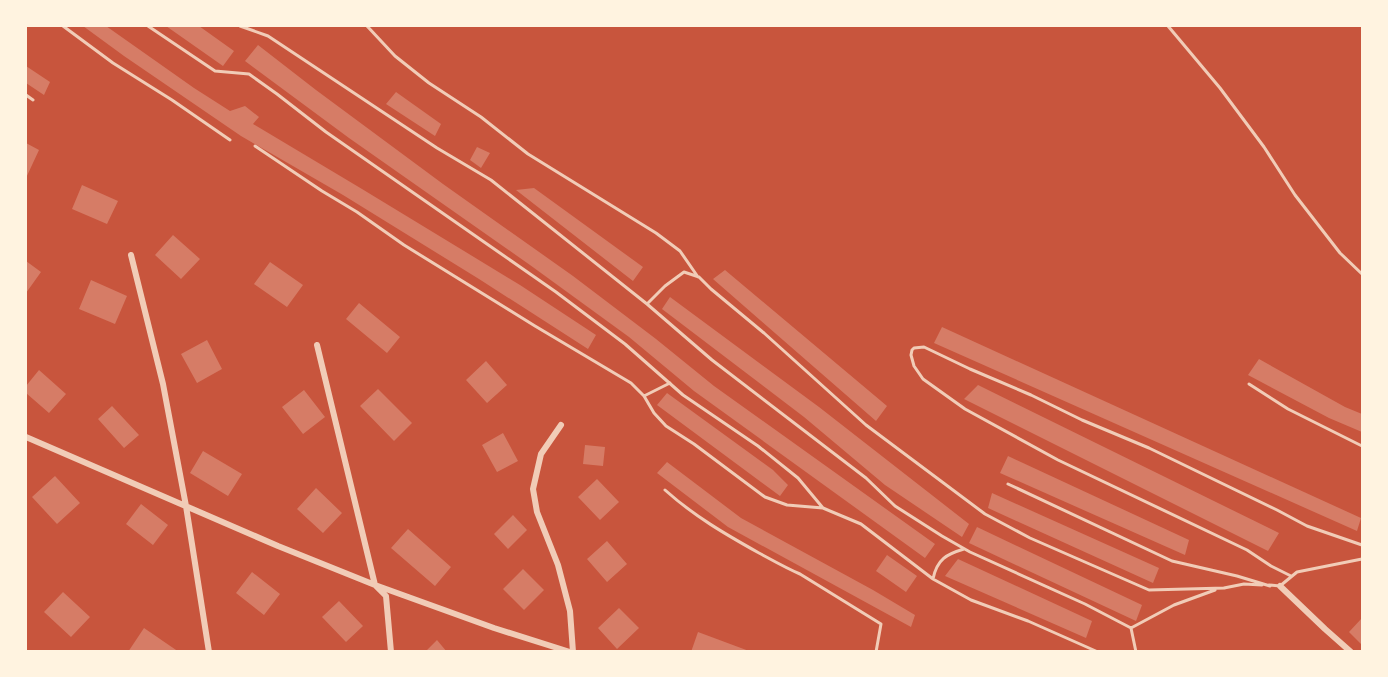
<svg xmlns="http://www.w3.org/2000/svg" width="1388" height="677" font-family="Mulish,sans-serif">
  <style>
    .building { fill: #d67c66 }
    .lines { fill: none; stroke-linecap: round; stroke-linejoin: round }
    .service { stroke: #f1ccb7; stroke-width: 3 }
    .minor { stroke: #f1ccb7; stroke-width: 6 }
  </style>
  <rect width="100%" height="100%" fill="#c8553d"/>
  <path class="building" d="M83 26H106L194 88 230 111 245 106 259 117 253 124 362 189 520 285 596 335 588 349 479 279 343 195 241 136 124 56Z
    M166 26H199L234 51 223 66Z
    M258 45 316 90 443 184 573 276 656 339 714 386 935 544 925 558 694 391 629 337 530 265 349 138 245 61Z
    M26 66 50 82 44 95 26 83Z
    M396 92 441 124 435 136 386 104Z
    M26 143 39 150 26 178Z
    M477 147 490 153 481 168 470 160Z
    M82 185 118 201 107 224 72 209Z
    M534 188 643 267 633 281 516 190Z
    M173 235 200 259 181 279 155 255Z
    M26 261 41 272 26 293Z
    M270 262 303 285 287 307 254 284Z
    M725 270 887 406 876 421 713 279Z
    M91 280 127 296 115 324 79 309Z
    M670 297 819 407 969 524 962 537 885 485 804 417 662 309Z
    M359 303 400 337 387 353 346 319Z
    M942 327 1361 518 1357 531 934 343Z
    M207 340 222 369 197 383 181 354Z
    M1259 359 1345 407 1362 414V432L1329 418 1248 375Z
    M486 361 507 385 487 403 466 380Z
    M39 370 66 394 49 413 26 393V386Z
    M978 385 1279 533 1268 551 964 399Z
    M378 389 412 423 394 441 360 406Z
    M304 390 325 417 303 434 282 407Z
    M667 393 773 470 788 485 780 496 657 405Z
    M112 406 139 435 124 448 98 419Z
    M503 433 518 461 497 472 482 445Z
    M585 445 605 447 603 466 583 464Z
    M203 451 242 474 228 496 190 473Z
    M1008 456 1189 540 1185 555 1000 473Z
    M667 462 741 518 873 590 915 615 911 627 728 527 657 473Z
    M55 476 80 503 57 524 32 497Z
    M597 479 619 502 600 520 578 497Z
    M316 488 342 513 323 533 297 509Z
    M992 493 1159 568 1153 583 988 508Z
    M141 504 168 525 153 545 126 524Z
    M513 515 527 530 508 549 494 534Z
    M977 527 1142 605 1136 621 969 543Z
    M408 529 451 567 435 586 391 548Z
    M607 541 627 564 607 582 587 559Z
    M887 555 917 576 906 592 876 571Z
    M958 559 1092 621 1086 638 945 576Z
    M523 569 544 590 524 610 503 589Z
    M252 572 280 594 264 615 236 593Z
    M63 592 90 617 71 637 44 612Z
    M339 601 363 626 346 642 322 617Z
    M619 608 639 628 617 649 598 628Z
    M1362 618V645L1349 632Z
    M144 628 179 652H128Z
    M698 632 749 651V652H691Z
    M437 640 447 652H425Z"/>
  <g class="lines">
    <path class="service" d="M63 26 113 63 172 100 230 140
      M148 26 215 71 249 74 277 94 326 132 556 292 625 344 683 395 758 446 798 478 823 508 861 524 933 579 971 600 1028 621 1098 652
      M240 26 268 36 437 148 491 180 647 304 712 360 866 478 895 506 942 536 970 552 1085 604 1131 628
      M367 26 395 56 429 83 481 117 528 154 656 233 680 251 698 277
      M1168 26 1220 88 1264 147 1295 195 1340 253 1362 274
      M26 95 33 100
      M255 146 322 191 357 212 404 245 535 326 631 383 644 396 654 413 666 426 694 444 765 497 787 505 823 508
      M647 304 665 286 684 272 699 277 711 289 764 333 866 425 985 514 1030 538 1149 590 1225 588
      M1249 384 1288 409 1362 446
      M644 396 670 383
      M1008 484 1172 561 1237 576 1270 586
      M665 490C694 516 725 534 759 553 772 560 786 568 800 574L881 624 876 652
      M1291 576 1271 566 1247 550 1058 460 965 409 923 379 914 366 911 355 912 350 914 348 924 347 970 369 1031 395 1082 420 1149 448 1277 510 1307 526 1362 545
      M933 579C937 559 947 554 964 549
      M1269 585 1280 586 1297 572 1362 559
      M1224 588 1244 584 1262 585
      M1136 652 1131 628 1174 605 1215 590"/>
    <path class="minor" d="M131 255 163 384 186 506 209 652
      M317 345 375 585 386 596 391 652
      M561 425 541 454 533 489 537 512 558 565 570 611 573 652
      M26 437 278 546 375 585 494 628 570 652
      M1280 586 1325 629 1351 652"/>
  </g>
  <rect width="1388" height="677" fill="none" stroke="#fff3e0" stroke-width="54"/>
</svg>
